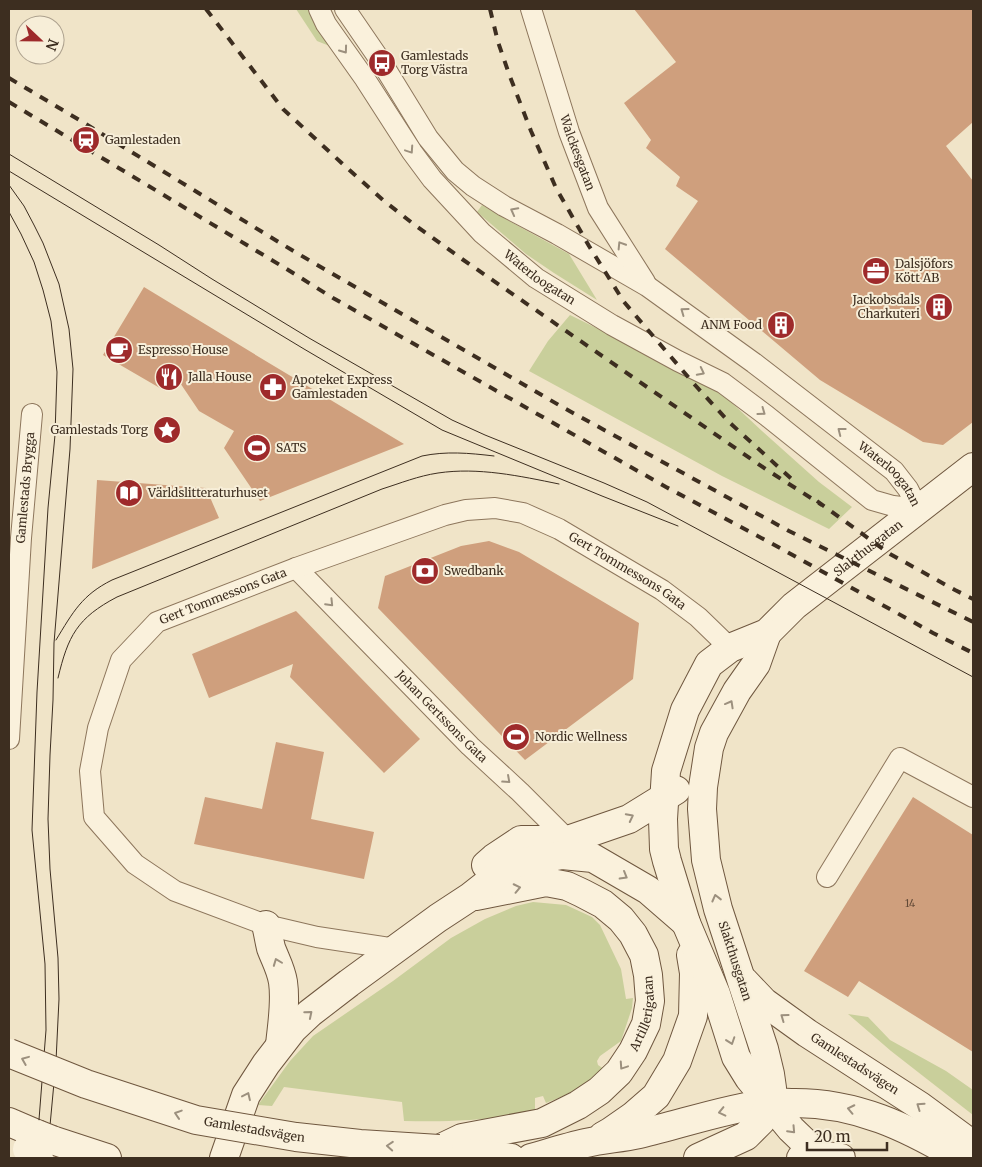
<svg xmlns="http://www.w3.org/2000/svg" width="982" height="1167" font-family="Merriweather,serif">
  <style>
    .green { fill: #c9cf9b }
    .building { fill: #cf9f7d }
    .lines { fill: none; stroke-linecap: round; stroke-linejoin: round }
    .street-casing { stroke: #8d765c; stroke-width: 22 }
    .secondary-casing { stroke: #6f573f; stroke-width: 30 }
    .street { stroke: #faf1dc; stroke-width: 20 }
    .secondary { stroke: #faf1dc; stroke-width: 28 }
    .tram { stroke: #3d2e20; stroke-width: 1 }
    .rail { stroke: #3d2e20; stroke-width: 4; stroke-dasharray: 9 9; stroke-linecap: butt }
    .secondary-bridge-casing { stroke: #6f573f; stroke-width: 30; stroke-linecap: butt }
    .secondary-bridge { stroke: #faf1dc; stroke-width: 28 }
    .oneway { stroke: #9c907e }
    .labels { text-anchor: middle; stroke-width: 4; stroke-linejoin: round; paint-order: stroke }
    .number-label { font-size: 10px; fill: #624a37 }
    .poi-label { font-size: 12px; fill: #3d2e20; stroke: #f7eed8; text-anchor: start }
    .street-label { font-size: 12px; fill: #3d2e20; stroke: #f7eed8 }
  </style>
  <rect width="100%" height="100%" fill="#f0e4c8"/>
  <path class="green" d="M296 9H309L332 47 317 41Z
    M482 205 511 222 569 254 597 300 554 273 526 254 477 212Z
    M570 315 627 343 717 389 762 431 819 482 852 507 829 529 722 476 529 371 548 341Z
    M533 902 566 905 592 917 600 925 621 969 626 999 633 998 632 1008 621 1041 600 1056 597 1061 598 1065 604 1069C584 1086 570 1094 546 1103L543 1096 535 1098V1111C492 1121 448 1122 404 1121L402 1102 284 1087 272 1106 258 1105 290 1061 313 1036 393 981 451 938 485 919 516 906Z
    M848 1014 868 1017 890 1040 946 1071 973 1090V1115L891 1051Z"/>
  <path class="building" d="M634 9H973V122L946 146 973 181V422L943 445 923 442 820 380 665 249 698 201 676 186 680 177 646 148 651 140 624 103 676 62Z
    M144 287 269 363 404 444 260 501 224 448 234 431 199 411 168 365 156 371 165 391 103 355Z
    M97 480 206 488 219 518 92 569Z
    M489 541 519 552 639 623 633 679 525 760 378 608 385 576 461 546Z
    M296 611 420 739 384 773 290 677 293 664 209 698 192 654Z
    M276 742 324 752 311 819 374 832 364 879 194 844 205 797 262 809Z
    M913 797 973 835V1052L859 981 848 997 804 971Z"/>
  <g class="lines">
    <g class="street-casing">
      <g id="street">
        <path id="s1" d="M319 9 326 24 365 79 412 152 432 179 482 233 536 278 612 325 678 361 723 383 767 416 872 500 893 506 918 509"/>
        <path id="s2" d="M345 9 382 63 428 138 455 171 473 186 504 206 557 234 647 286 754 363 894 471 908 489 918 509"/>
        <path id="s3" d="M531 9 569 132 598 208 645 282"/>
        <path id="s4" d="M296 568 470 746 520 792 568 840 575 845"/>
        <path id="s5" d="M9 739 21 538 32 414"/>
        <path d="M827 877 900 758 973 797"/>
        <path id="s6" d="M396 949 317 937 266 925 175 891 135 864 94 817 90 771 98 728 121 660 157 622 296 568 445 515 466 510 495 508 523 513 559 529 662 590 698 617 730 648"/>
      </g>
    </g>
    <g class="secondary-casing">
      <g id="secondary">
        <path d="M486 865 494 858 521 840H568L629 819 676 790"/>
        <path d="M266 925C268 932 269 940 271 948 275 959 281 969 283 982 286 1003 282 1024 280 1045"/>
        <path id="s7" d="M744 981 764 1002 782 1015 807 1033 920 1106 973 1145"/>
        <path d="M9 1122 37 1134"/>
        <path d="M603 1136 610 1132 633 1116 656 1096 677 1061 693 1016 694 973 691 955"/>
        <path d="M52 1140 107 1158"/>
        <path id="s8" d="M439 1149 462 1138 542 1123 578 1105 599 1091 619 1072 633 1051 646 1024 650 1001 648 975 644 955 633 934 621 919 603 904 582 893 567 886 546 882 476 896"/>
        <path d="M443 1150 511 1158"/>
        <path id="s9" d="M818 1155 791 1129 749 1078 736 1057 716 994 686 923 667 861 664 849 663 819 666 771 685 710 709 664 730 648 767 633 794 606 973 467"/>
        <path d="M224 1158 246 1095 266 1064 293 1029 310 1013 349 983 438 918 470 897 512 864 562 855 593 858 648 890 686 923"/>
        <path d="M531 1158C549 1153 568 1147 586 1143 603 1139 621 1138 639 1134 682 1124 724 1109 768 1103 777 1102 786 1103 795 1103 857 1103 907 1127 959 1158"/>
        <path d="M698 1158 746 1136 761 1121 770 1103 772 1088 770 1074 764 1049 718 909 706 860 702 809 703 787 709 748 714 733 737 691 756 664 767 633"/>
        <path d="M801 1158 818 1155 841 1158"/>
      </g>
    </g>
    <use href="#street" class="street"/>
    <use href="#secondary" class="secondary"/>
    <path class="tram" d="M9 154 159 245 212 279 309 338 452 420 485 435 604 483 647 502 973 677
      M9 171 304 349 442 430 602 496 678 526
      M9 185 24 206 34 225 43 243 59 284 69 329 73 369 70 449 54 643 53 700 50 755 48 819 50 869 58 958 59 999 56 1061 47 1158
      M9 212 21 234 34 262 43 290 51 321 57 372 55 435 48 508 37 692 32 830 45 964 46 1030 36 1158
      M56 640C73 612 82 595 112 580L422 456C446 451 469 453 494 456
      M58 678C68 636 77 618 117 597L382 489C401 483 418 476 438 473 478 467 520 476 559 484"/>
    <path class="rail" d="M206 9 283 109 346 167 383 200 416 226 462 259 767 470 822 505
      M490 9 498 42 509 74 531 131 556 188 589 246 624 302 695 385 730 423 796 483
      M9 78 76 118 295 252 564 408 789 531 973 622
      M9 102 285 268 333 298 666 487 780 548 933 633 973 653
      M817 501 890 554 955 590 973 599"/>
    <g class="secondary-bridge-casing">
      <g id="secondary-bridge">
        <path id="s10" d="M9 1053 86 1084 196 1120 296 1137 360 1144 439 1149"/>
        <path d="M37 1134 52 1140"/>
        <path d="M27 1149 39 1158"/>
      </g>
    </g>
    <use href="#secondary-bridge" class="secondary-bridge"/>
  </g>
  <defs><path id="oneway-chevron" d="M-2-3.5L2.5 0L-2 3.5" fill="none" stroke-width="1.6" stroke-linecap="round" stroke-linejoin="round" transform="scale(1.25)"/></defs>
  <g class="oneway">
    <use href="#oneway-chevron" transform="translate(344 50) rotate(54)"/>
    <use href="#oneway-chevron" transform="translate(410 150) rotate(56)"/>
    <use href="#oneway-chevron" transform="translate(514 211) rotate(-152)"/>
    <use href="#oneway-chevron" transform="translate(621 245) rotate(-122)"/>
    <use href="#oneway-chevron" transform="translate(684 311) rotate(-144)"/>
    <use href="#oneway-chevron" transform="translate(701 372) rotate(27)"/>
    <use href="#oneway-chevron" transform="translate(762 412) rotate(36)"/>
    <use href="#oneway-chevron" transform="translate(841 431) rotate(-142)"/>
    <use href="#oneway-chevron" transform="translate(330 603) rotate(46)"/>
    <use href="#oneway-chevron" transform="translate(730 704) rotate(-61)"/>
    <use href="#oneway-chevron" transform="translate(507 780) rotate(42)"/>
    <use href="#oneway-chevron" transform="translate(630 817) rotate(-27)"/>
    <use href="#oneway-chevron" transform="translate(624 876) rotate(30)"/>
    <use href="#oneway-chevron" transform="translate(517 888) rotate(-12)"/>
    <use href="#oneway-chevron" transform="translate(716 898) rotate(-104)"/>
    <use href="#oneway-chevron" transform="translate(277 962) rotate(-111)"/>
    <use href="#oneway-chevron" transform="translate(309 1014) rotate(-40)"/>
    <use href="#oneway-chevron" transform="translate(784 1017) rotate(-144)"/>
    <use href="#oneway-chevron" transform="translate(731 1041) rotate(71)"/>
    <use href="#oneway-chevron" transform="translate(25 1060) rotate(-158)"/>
    <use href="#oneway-chevron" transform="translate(623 1066) rotate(124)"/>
    <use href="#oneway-chevron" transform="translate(247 1096) rotate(-65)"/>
    <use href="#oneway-chevron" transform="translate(920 1106) rotate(-145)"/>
    <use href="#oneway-chevron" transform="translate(851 1109) rotate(-168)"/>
    <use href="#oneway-chevron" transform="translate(722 1112) rotate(167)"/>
    <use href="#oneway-chevron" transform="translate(178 1114) rotate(-162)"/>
    <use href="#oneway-chevron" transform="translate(792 1130) rotate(47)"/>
    <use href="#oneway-chevron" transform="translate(390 1146) rotate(-176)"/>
  </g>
  <defs>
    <g id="bus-disc" transform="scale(1.4375)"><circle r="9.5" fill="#9e2a2b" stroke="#f7eed8"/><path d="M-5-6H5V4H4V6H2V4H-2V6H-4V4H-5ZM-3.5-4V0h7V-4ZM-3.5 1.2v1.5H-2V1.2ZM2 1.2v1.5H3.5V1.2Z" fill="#fff"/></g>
    <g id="station-disc" transform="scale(1.4375)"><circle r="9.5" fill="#9e2a2b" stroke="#f7eed8"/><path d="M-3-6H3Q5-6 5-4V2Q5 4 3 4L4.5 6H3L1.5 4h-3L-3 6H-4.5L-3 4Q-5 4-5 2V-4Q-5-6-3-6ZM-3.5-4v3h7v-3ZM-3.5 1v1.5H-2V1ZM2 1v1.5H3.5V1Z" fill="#fff"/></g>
    <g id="office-disc" transform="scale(1.4375)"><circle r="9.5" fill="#9e2a2b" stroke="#f7eed8"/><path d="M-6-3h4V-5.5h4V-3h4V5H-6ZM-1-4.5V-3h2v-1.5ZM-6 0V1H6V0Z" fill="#fff"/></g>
    <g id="building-disc" transform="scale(1.4375)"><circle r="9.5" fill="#9e2a2b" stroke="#f7eed8"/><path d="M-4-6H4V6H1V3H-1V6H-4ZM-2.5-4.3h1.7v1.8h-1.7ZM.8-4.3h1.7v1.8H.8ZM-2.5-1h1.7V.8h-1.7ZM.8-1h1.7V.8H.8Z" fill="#fff"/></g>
    <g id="cafe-disc" transform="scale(1.4375)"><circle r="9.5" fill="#9e2a2b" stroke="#f7eed8"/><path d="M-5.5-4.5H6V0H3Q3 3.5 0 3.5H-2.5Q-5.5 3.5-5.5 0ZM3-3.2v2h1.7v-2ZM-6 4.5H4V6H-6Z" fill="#fff"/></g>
    <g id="restaurant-disc" transform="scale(1.4375)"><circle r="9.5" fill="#9e2a2b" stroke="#f7eed8"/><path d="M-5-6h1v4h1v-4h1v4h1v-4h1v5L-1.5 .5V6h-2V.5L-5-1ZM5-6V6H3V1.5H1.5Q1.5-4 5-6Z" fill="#fff"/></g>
    <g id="pharmacy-disc" transform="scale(1.4375)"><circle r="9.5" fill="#9e2a2b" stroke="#f7eed8"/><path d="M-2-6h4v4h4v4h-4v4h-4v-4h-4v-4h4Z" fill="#fff"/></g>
    <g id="sight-disc" transform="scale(1.4375)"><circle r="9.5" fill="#9e2a2b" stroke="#f7eed8"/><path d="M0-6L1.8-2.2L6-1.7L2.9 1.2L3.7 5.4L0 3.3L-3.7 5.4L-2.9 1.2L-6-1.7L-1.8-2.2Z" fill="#fff"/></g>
    <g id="stadium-disc" transform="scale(1.4375)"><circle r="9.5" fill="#9e2a2b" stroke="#f7eed8"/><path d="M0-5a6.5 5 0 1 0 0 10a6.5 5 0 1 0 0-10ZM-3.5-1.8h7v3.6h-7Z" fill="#fff"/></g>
    <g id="library-disc" transform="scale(1.4375)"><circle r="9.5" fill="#9e2a2b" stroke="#f7eed8"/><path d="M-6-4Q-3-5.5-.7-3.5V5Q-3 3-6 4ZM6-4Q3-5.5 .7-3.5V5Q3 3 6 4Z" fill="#fff"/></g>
    <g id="bank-disc" transform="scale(1.4375)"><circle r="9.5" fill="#9e2a2b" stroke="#f7eed8"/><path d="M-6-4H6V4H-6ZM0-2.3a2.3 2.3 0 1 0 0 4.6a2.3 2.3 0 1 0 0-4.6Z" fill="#fff"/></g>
  </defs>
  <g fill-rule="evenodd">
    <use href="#bus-disc" x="382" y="63"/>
    <use href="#station-disc" x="86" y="140"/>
    <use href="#office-disc" x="876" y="271"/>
    <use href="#building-disc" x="939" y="307"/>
    <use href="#building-disc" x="781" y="325"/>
    <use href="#cafe-disc" x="119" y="350"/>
    <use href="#restaurant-disc" x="169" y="377"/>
    <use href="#pharmacy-disc" x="273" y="387"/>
    <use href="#sight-disc" x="167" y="430"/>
    <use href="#stadium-disc" x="257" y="448"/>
    <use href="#library-disc" x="129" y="493"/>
    <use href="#bank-disc" x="425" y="571"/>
    <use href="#stadium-disc" x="516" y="737"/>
  </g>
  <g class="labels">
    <g class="number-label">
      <text x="910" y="907">14</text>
    </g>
    <g class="poi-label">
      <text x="401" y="60">Gamlestads<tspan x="401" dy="14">Torg Västra</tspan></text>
      <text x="105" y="144">Gamlestaden</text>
      <text x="895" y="268">Dalsjöfors<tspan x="895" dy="14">Kött AB</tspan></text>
      <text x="920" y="304" text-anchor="end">Jackobsdals<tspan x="920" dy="14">Charkuteri</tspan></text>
      <text x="762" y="329" text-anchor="end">ANM Food</text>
      <text x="138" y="354">Espresso House</text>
      <text x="188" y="381">Jalla House</text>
      <text x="292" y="384">Apoteket Express<tspan x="292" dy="14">Gamlestaden</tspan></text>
      <text x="148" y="434" text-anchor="end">Gamlestads Torg</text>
      <text x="276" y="452">SATS</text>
      <text x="148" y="497">Världslitteraturhuset</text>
      <text x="444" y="575">Swedbank</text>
      <text x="535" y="741">Nordic Wellness</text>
    </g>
    <g class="street-label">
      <text dy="4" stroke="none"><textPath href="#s3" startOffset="151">Walckesgatan</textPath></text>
      <text dy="4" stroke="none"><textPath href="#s1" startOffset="351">Waterloogatan</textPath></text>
      <text dy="4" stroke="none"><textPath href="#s2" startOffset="728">Waterloogatan</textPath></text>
      <text dy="4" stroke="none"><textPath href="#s5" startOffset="252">Gamlestads Brygga</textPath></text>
      <text dy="4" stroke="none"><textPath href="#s9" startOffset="741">Slakthusgatan</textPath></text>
      <text dy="4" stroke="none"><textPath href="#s6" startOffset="1060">Gert Tommessons Gata</textPath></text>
      <text dy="4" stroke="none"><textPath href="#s6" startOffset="625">Gert Tommessons Gata</textPath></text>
      <text dy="4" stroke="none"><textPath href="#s4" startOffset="208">Johan Gertssons Gata</textPath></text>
      <text transform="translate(735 961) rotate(72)" y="4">Slakthusgatan</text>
      <text dy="4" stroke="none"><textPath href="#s8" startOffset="265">Artillerigatan</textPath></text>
      <text dy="4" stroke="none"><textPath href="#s7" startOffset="139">Gamlestadsvägen</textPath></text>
      <text dy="4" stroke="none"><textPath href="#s10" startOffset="258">Gamlestadsvägen</textPath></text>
    </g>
  </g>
  <rect width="982" height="1167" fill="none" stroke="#3d2e20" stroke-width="20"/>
  <g transform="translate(40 40) rotate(112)"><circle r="24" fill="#f7eed8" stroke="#ada18e"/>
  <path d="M0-4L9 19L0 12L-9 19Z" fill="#9e2a2b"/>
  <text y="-8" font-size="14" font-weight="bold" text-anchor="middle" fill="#3d2e20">N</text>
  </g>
  <path d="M807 1142v8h80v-8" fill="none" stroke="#3d2e20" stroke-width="2.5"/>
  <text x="814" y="1142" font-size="15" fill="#3d2e20" stroke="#f7eed8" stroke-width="4" paint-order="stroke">20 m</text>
</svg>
